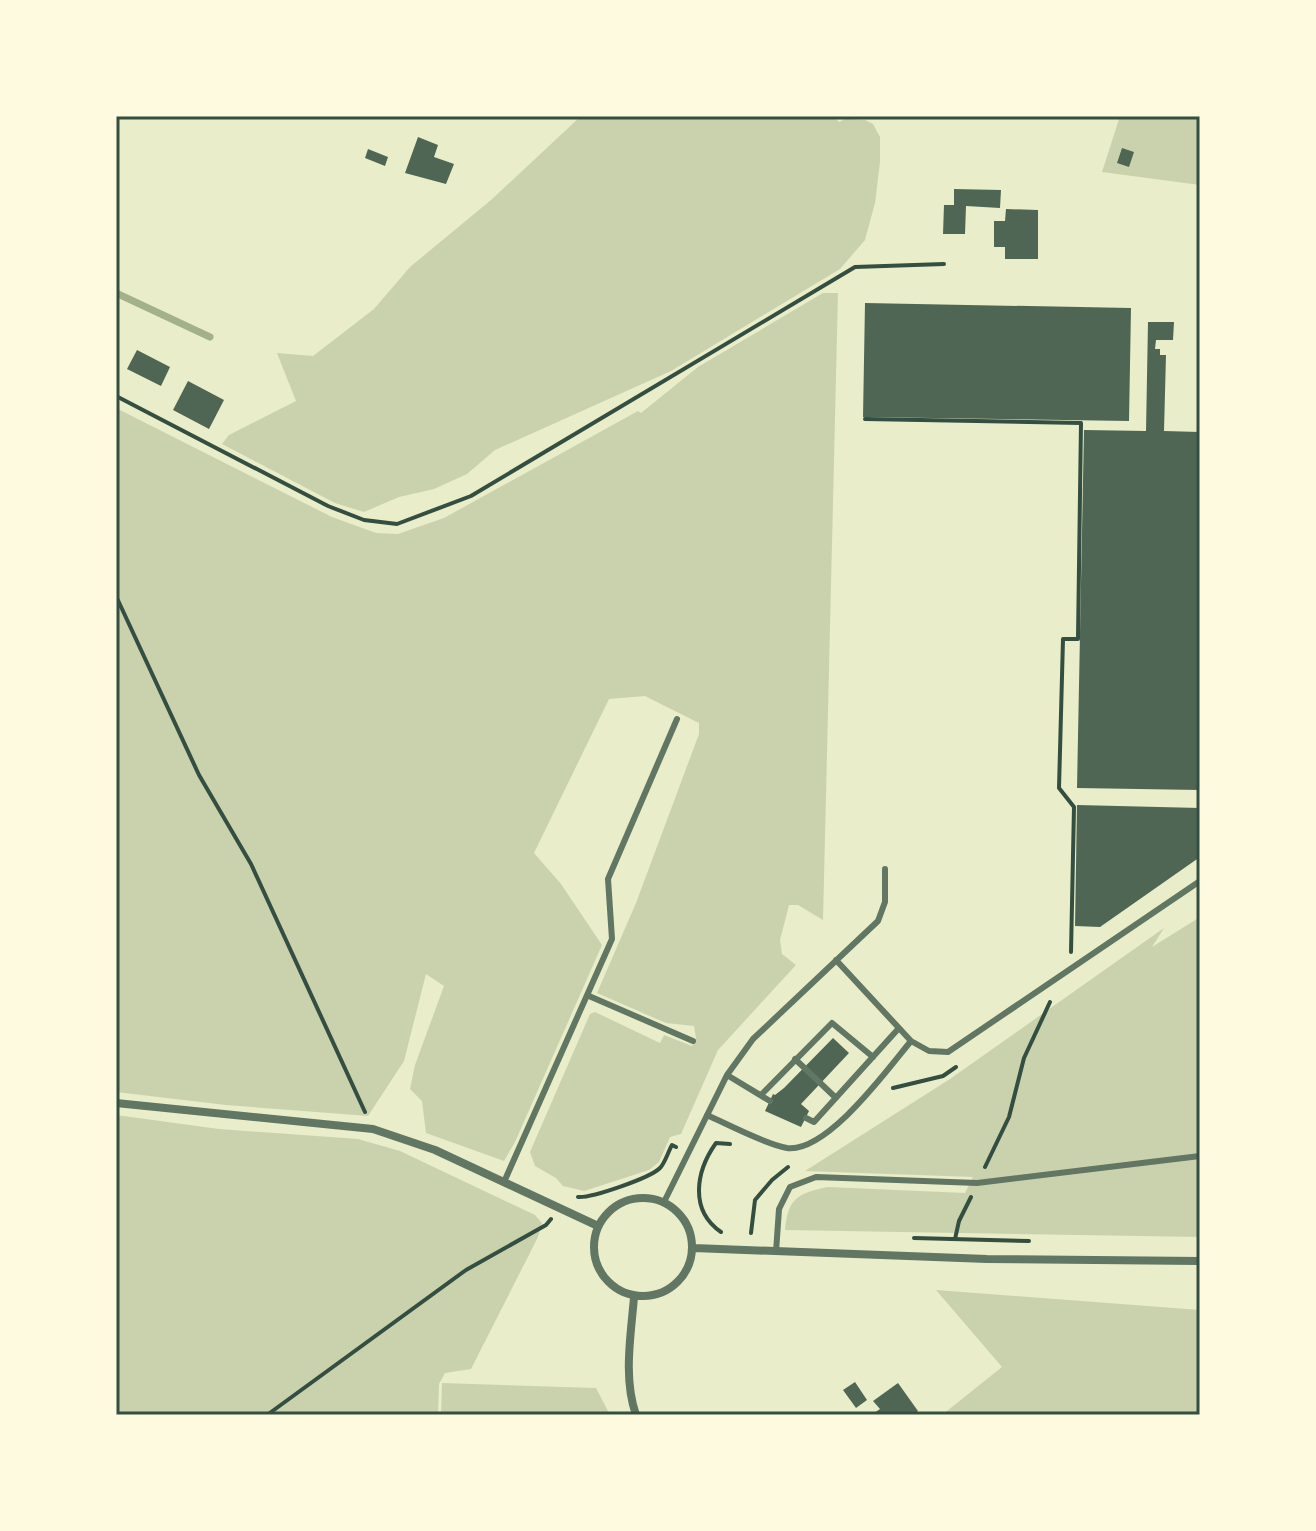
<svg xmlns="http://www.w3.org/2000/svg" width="1316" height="1531" font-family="'IBM Plex Serif',serif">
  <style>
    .green { fill: #cad2ad }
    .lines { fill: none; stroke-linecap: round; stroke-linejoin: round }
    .stream { stroke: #a3b18a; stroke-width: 7 }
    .building { fill: #4f6655 }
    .path { stroke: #344e41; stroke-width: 4 }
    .service { stroke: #617663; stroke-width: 6 }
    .minor { stroke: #617663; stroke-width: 8 }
    .neatline { fill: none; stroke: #344e41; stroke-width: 3 }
  </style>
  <rect width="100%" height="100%" fill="#e9edc9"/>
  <path class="green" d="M581 116H833L839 122 845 119 865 120 873 124 880 137V162L875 203 865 240 840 269 671 371 495 450 467 474 434 489 399 497 364 512 335 503 222 444 229 435 296 401 277 353 313 356 374 309 410 267 491 200Z
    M1120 116H1200V185L1102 172Z
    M823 293H838L823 920 798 905H789L780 940 782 954 796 965 718 1050 681 1134 670 1137 659 1162 649 1170 584 1191 563 1186 556 1178 535 1166 530 1152 590 1014 595 1012 660 1043 664 1035 692 1046 696 1038 694 1026 666 1023 597 993 636 903 699 734V723L645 696 609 699 534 853 561 884 602 945 515 1142 504 1161 426 1133 422 1101 410 1089 415 1065 444 986 426 974 404 1061 368 1116 226 1105 116 1092V408L332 517 376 533 398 534 444 518 638 411 641 413 698 367Z
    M1200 917V1237L785 1230C788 1198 798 1193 828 1187L965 1193 973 1177 805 1171 950 1079 1164 928 1152 947Z
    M116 1115 219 1129 358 1139 400 1151 535 1215 542 1223 538 1237 471 1369 445 1373 439 1384 438 1415H116Z
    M936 1290 1200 1310V1415H942L1002 1367Z
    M442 1383 596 1388 610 1415H441Z"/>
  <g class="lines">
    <path class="stream" d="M116 293 210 337"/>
  </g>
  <path class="building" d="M418 137 438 145 434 157 454 164 446 184 405 173Z
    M1122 148 1134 152 1129 167 1117 163Z
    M368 149 388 157 385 166 365 158Z
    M954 189 1001 190 1000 208 966 206 965 234H943L944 205H954Z
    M1006 209 1038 210V259H1005V247H994V221H1005Z
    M865 303 1131 308 1129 421 863 417Z
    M1148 322H1174L1173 340H1156L1155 349H1160V355H1166L1164 431 1200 432V790L1077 788 1084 430 1146 431Z
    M137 350 170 367 161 386 127 369Z
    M188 381 224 400 209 429 173 410Z
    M1077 805 1200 808V857L1100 927 1075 926Z
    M833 1038 849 1053 801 1104 809 1111 801 1127 765 1111 773 1094 775 1095 784 1088Z
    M855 1382 867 1400 856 1408 843 1390Z
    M898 1383 918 1411 913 1415H871L880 1409 873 1401Z"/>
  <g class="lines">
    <path class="path" d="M116 396 328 506 364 520 397 524 471 496 855 267 944 264
      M865 419 1081 423 1078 639H1063L1059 788 1074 807 1071 952
      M116 596 199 775 251 864 365 1112
      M893 1088 943 1076 956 1067
      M985 1167 1009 1117 1024 1058 1050 1002
      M578 1197C592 1198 650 1178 660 1168 665 1163 668 1152 672 1145L676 1147
      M721 1232C689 1210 696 1171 716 1143L730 1144
      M751 1233 755 1200 772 1180 788 1167
      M914 1238 1029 1241
      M955 1239 959 1221 971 1197
      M267 1415 466 1270 546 1225 551 1219"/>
    <path class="service" d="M836 960 911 1041 929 1051 948 1052 1200 881
      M589 996 693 1041
      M795 1059 836 1098
      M727 1075 770 1101
      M761 1095 832 1023 873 1057
      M707 1115C727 1124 767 1145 787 1148 827 1153 887 1070 911 1041
      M806 1118 814 1122 899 1028
      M504 1182 612 939 608 879 677 719
      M664 1202 727 1075 753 1039 878 921 885 902V869
      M776 1252 779 1209 790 1187 816 1177 977 1183 1200 1156"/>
    <path class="minor" d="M116 1103 373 1129 435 1150 598 1226
      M594 1247a49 49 0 1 1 98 0a49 49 0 1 1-98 0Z
      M694 1248 987 1259 1200 1261
      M634 1297C631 1335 623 1378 636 1415"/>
  </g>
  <rect width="1316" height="1531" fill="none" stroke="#fefae0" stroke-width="236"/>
  <rect x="118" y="118" width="1080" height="1295" class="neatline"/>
</svg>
